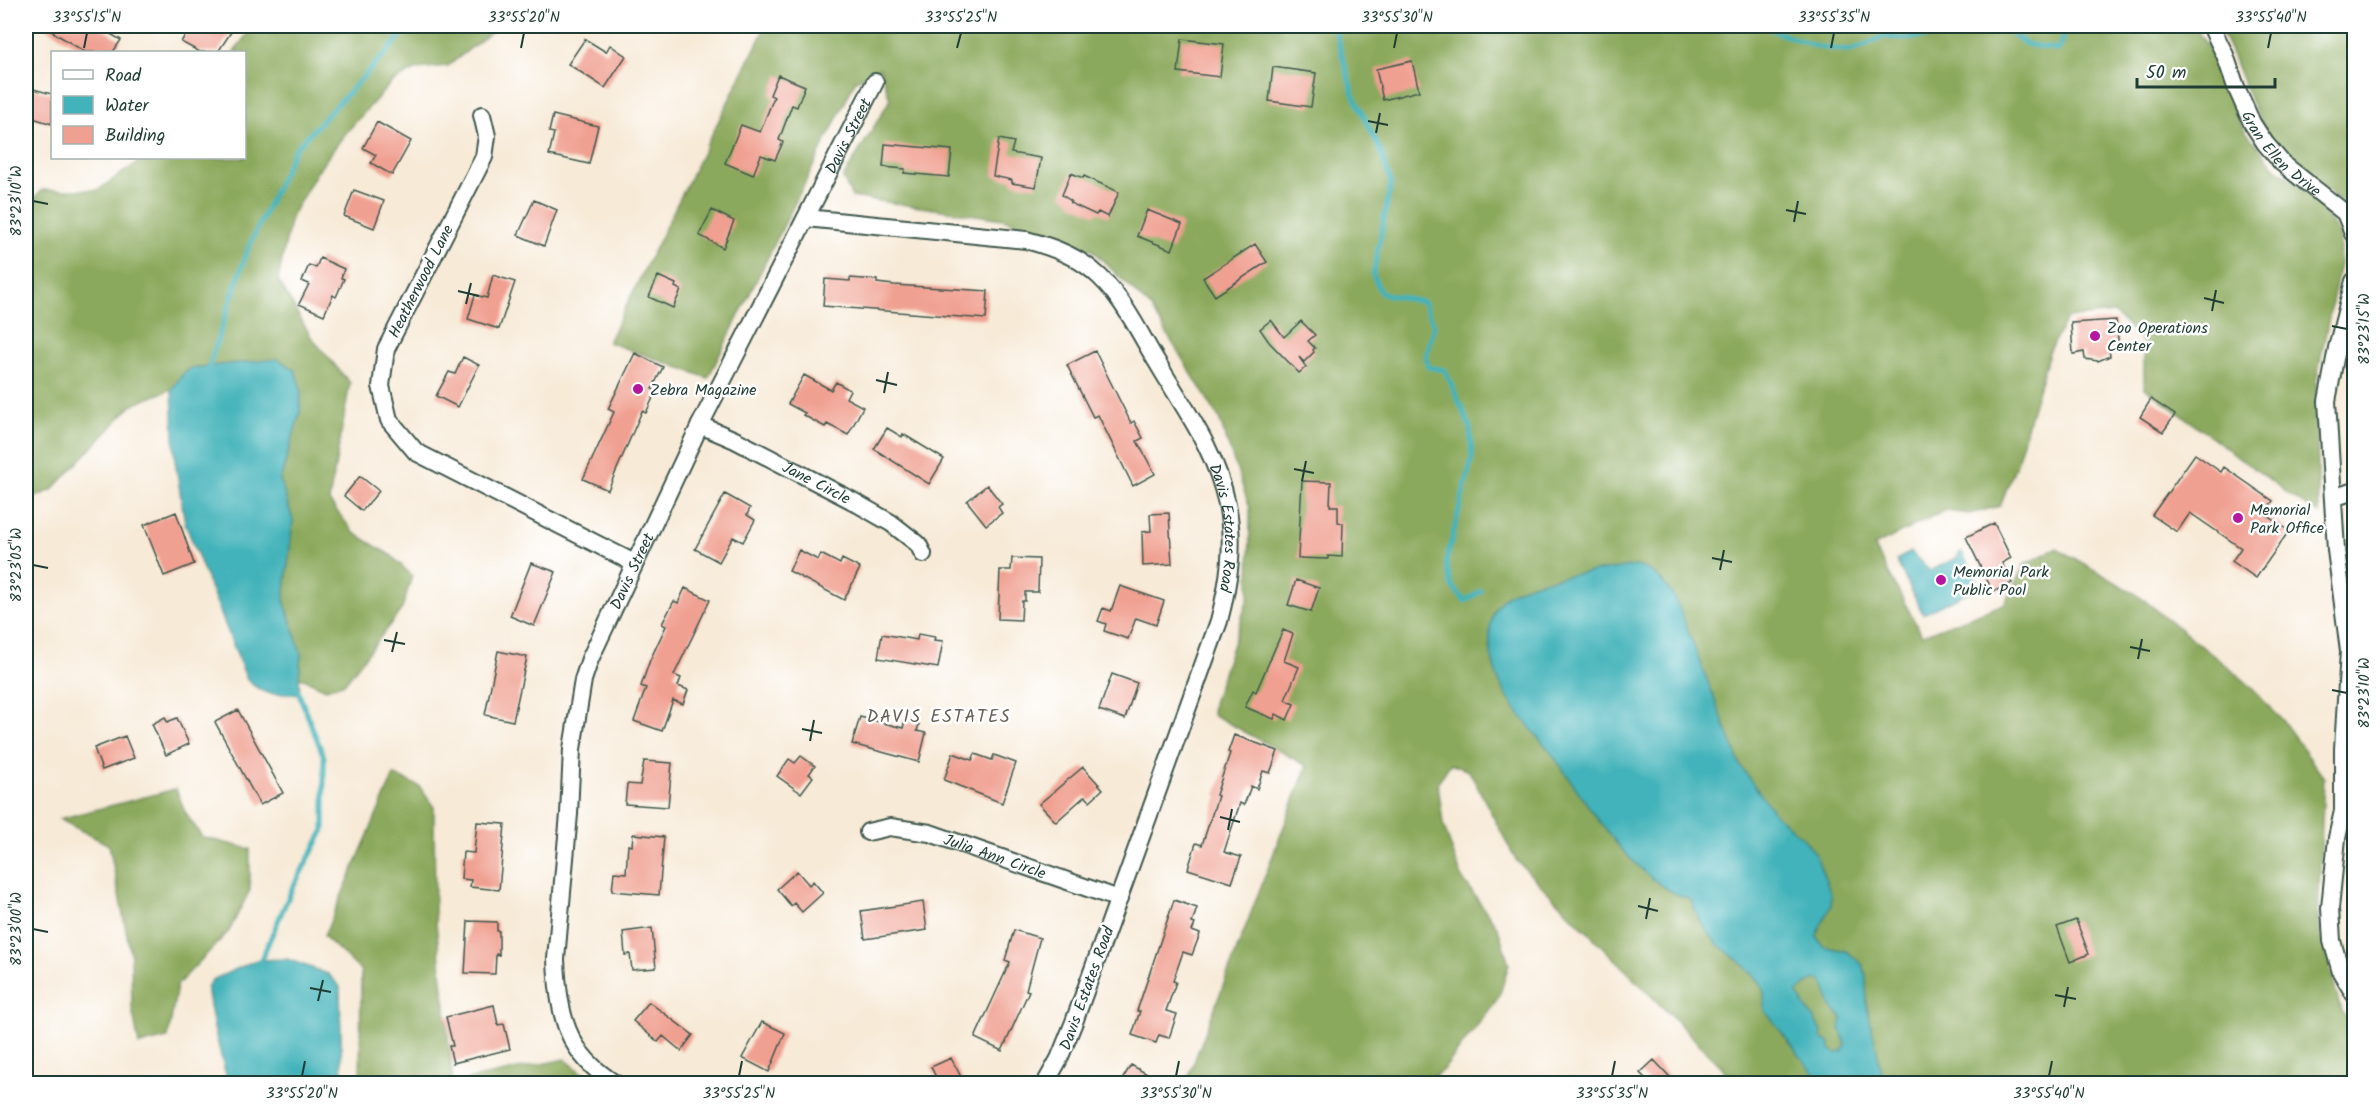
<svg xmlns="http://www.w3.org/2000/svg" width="2380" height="1109" font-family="Kalam,sans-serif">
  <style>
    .forest { fill: #8ba95b; stroke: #557348; stroke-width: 1.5 }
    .water { fill: #42b3ba; stroke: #307877; stroke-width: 1.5; fill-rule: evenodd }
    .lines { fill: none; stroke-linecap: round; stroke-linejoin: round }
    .stream { stroke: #42b3ba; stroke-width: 5 }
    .building { fill: #f0a091 }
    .minor-casing { stroke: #3f574c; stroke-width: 20 }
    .minor { stroke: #fff; stroke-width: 16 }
    .ticks { fill: none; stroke: #1f3d34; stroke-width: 2 }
    .poi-dot { fill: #b5179e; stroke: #fff; stroke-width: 2 }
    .labels { text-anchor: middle; stroke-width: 5; stroke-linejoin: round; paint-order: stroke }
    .street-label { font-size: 16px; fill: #1f3d34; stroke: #fff }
    .poi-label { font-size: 16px; fill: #1f3d34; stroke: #fff; text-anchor: start }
    .neighbourhood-label { font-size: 18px; letter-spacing: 1.5px; fill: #686055; stroke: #fff }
    .neatline { fill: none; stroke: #1f3d34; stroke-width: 2 }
    .ticks-label { font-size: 15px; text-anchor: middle; fill: #1f3d34 }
  </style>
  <rect width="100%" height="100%" fill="#fff"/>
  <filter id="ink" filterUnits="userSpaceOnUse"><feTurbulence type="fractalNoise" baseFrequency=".0167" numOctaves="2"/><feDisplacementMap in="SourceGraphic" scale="12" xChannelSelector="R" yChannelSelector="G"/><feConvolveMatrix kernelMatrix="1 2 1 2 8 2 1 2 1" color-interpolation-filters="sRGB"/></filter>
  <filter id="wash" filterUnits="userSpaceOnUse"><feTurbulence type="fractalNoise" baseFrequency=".008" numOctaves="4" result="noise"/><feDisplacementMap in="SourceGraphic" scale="24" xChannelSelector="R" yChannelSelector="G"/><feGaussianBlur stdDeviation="1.35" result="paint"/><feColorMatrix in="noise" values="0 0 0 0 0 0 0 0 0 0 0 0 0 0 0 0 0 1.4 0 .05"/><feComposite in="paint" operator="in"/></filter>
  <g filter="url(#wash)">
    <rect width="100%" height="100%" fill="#f7ead7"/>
    <path class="forest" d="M253 26H499L448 66 417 69 392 82 344 135 317 172 291 217 278 280 311 337 350 383 329 501 354 533 392 556 412 576 402 609 345 683 326 689 299 677 301 652 284 600 293 520 280 480 300 413 209 366 191 368 183 374 172 389 132 405 52 490 30 499 26 497V207L42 190H98L144 158H244V52H234Z
      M766 26H2194L2215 57 2244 129 2273 165 2313 197 2340 235V263L2316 382 2319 514 2294 498 2144 387V343L2114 313 2067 318 2049 352 2017 462 2000 506 1969 514 1944 511 1874 546 1922 635 2004 604 2025 564 2057 548 2138 595 2245 681 2283 721 2324 778 2318 920 2341 1011 2354 1029V1083H1732L1722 1067 1516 860 1469 771 1450 764 1438 783 1443 824 1462 878 1498 928 1509 964 1499 997 1444 1069 1425 1083H1186L1307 766 1212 714 1213 703 1249 596 1250 508 1219 418 1151 308 1092 250 1003 219 852 197 843 178 890 100 880 68 856 80 708 378 608 342Z
      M2218 26H2354V214C2328 186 2291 167 2269 135 2246 102 2239 60 2218 26Z
      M394 775 419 786 434 807 435 913 453 1083 565 1059 594 1083H360L361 971 324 936Z
      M176 789 185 812 202 837 250 849V890L229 931 177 985 168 1038 139 1045 132 1008 131 955 109 845 59 819Z"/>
    <path class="water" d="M278 359 295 370 301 390 300 413 280 480 293 520 284 600 301 653 299 677 300 695C274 690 272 702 247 680L185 523 175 460 172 389 183 374 192 368Z
      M1911 552 1930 571 1958 557 1959 553 1962 552 1980 589 1978 591 1974 589 1923 614 1896 560Z
      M1636 566C1656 570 1665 584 1676 600L1741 767 1775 814 1803 838 1815 853 1831 894V906L1818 931 1817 937 1823 946 1846 951 1862 964 1866 975 1867 1007 1884 1083H1821L1765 1011 1764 993 1760 982 1739 961 1717 944 1699 920 1691 900C1686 897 1680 896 1674 893 1661 886 1649 877 1638 866 1603 833 1580 792 1552 754 1533 730 1508 705 1497 676 1489 653 1484 621 1501 601 1520 578 1605 570 1636 566ZM1814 980H1820L1825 986 1831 1007 1842 1018 1840 1029 1846 1045 1842 1052 1836 1053 1830 1049V1043L1821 1038 1822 1031 1797 994 1805 985Z
      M287 959 328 974 340 987 342 1083H228L214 1028 207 987 212 980 256 960Z"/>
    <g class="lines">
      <path class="stream" d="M1334 26 1353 94 1380 150 1391 183 1373 275 1381 293 1423 302 1434 325 1426 356 1428 367 1445 370 1470 427 1472 458 1446 562 1451 585 1465 601 1481 591
        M1768 26 1776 32 1818 47 1852 51 1885 36 1903 39 1932 36 1984 26
        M1989 26 2006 30 2026 44 2058 50 2067 26
        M210 371 209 366 247 251 294 150 386 53 409 26
        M261 960 292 889 324 830V757L297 689"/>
    </g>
    <g id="blocks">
      <path class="building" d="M43 26H97L121 40 113 52H85Z
        M191 26H235L218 52H200L181 42Z
        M585 39 606 52 610 45 626 56 605 88 568 64Z
        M1182 39 1224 44 1220 77 1178 72Z
        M1412 61 1419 91 1383 100 1376 69Z
        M1273 67 1316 73 1311 107 1269 101Z
        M778 75 805 86 797 107 792 105 779 140 783 142 775 160 761 155 753 175 725 163 741 125 760 132 774 97 770 95Z
        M26 87 52 94V124L26 116Z
        M553 115 598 126 589 164 549 155 554 133 549 132Z
        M377 122 411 141 392 175 371 163 376 155 363 148Z
        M999 139 1014 142 1011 153 1041 158 1036 187 1012 183V180L993 176Z
        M885 144 952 150 949 177 904 173 905 169 883 167Z
        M1071 173 1083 178 1084 176 1119 192 1108 217 1098 212 1096 215 1070 203 1071 201 1062 195Z
        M354 190 384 201 374 228 344 216Z
        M534 200 557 210 544 246 518 235Z
        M712 210 734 221 723 248 699 235Z
        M1147 210 1182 224 1172 250 1137 236Z
        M1255 244 1267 262 1215 296 1203 278Z
        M320 258 344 269 341 278 344 279 336 297 333 295 324 315 299 304 309 284 302 281 309 265 316 268Z
        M493 275 515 282 499 329 468 319 475 295 487 298Z
        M658 276 676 284 675 287 681 290 673 308 649 297Z
        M850 278 877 280V283L894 285 988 291 986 319 823 306 825 279 850 281Z
        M1271 320 1284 337 1301 321 1315 335 1308 341 1315 348 1313 350 1314 352 1304 362 1299 357 1306 367 1299 373 1269 342 1260 329Z
        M2116 320 2119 348 2109 349 2110 356 2098 361 2085 359 2084 352 2073 354 2071 323Z
        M1095 351 1131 423 1134 421 1143 438 1137 441 1155 474 1133 486 1098 415 1093 417 1067 365Z
        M635 353 663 367 652 389 656 391 646 413 642 411 608 490 583 479 614 412 608 409Z
        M463 357 479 365 458 407 436 396 449 372 455 374Z
        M804 375 831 390 836 382 850 390 846 398 863 407 848 435 827 424 825 427 803 415 805 413 788 404Z
        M2151 399 2175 415 2163 432 2140 417Z
        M887 428 902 437 903 434 944 459 929 484 874 449Z
        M2195 454 2221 472 2224 467 2273 501 2264 513 2289 531 2256 578 2232 561 2241 548 2190 513 2177 532 2152 515Z
        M360 476 379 491 362 511 344 496Z
        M1302 481 1331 482 1330 506H1338V522L1343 523 1342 557 1328 556V559L1298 558Z
        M987 485 1002 504 998 507 1002 513 986 525 967 501Z
        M725 494 750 508 747 515 755 520 743 542 733 537 719 562 695 549Z
        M176 512 194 564 164 576 144 525Z
        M1169 513 1172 564 1143 566 1142 532 1151 531 1150 514Z
        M1994 523 2011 558 2002 563 2012 583 1993 592 1966 537Z
        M799 550 818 560 821 554 840 564 842 559 860 568 844 600 789 571Z
        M1012 558 1039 559 1038 592H1025V601H1022L1021 620 998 619 1000 570H1011Z
        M531 563 556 572 534 626 510 616Z
        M1296 580 1319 588 1311 612 1288 605Z
        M1120 586 1164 601 1156 625 1136 618 1128 639 1104 631 1106 624 1098 621 1103 608 1111 611Z
        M685 588 710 600 674 675 681 678 678 686 688 690 683 704 673 700 662 731 634 721 646 688 641 686 650 660 666 626 662 624 674 601 678 603Z
        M1283 630 1293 634 1284 661 1299 667 1285 700 1294 704 1287 720 1276 714 1274 719 1245 707 1253 690 1256 692Z
        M882 634 917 640 918 634 935 637 934 640 943 641 938 668 878 658Z
        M498 651 527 657 513 721 485 715Z
        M1112 674 1137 683 1125 719 1099 710Z
        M238 710 283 793 260 805 215 722Z
        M165 717 167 722 177 718 189 744 166 755 152 724Z
        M860 717 903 728 905 720 919 724 917 731 926 733 919 762 852 744Z
        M1234 735 1278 751 1270 773 1263 771 1257 789 1251 786 1244 805 1240 803 1224 852 1241 857 1232 883 1188 869 1196 843 1202 845 1218 796 1216 795 1230 753 1228 752Z
        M125 736 134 758 102 770 94 748Z
        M953 753 972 760 975 754 992 760 994 755 1016 763 1002 803 944 780Z
        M801 756 815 766 809 774 813 777 801 793 777 776 789 759 795 763Z
        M644 761 672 763 668 807 625 804 627 784 640 785Z
        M1083 767 1103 789 1090 801 1085 796 1056 822 1039 804Z
        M477 822 505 824 499 890 470 887 471 880 461 879 463 852 474 853Z
        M633 834 664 837 659 895 612 891 614 872 626 873 628 845 632 846Z
        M797 871 809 885 813 881 823 893 802 912 794 903 791 906 777 889Z
        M1174 900 1197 908 1192 923 1195 924 1192 931 1200 934 1192 955 1183 952 1173 981 1176 982 1166 1011 1177 1014 1169 1038 1159 1035 1156 1043 1132 1035 1140 1011H1137Z
        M923 902 927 930 865 939 861 911Z
        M2076 920 2089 954 2070 962 2057 927Z
        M468 921 497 922V931H499V955L496 954 495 974 465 973Z
        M652 928 656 968 632 970 630 954 625 955 623 932Z
        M1014 930 1040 938 1026 990 1029 991 1002 1051 975 1038 1010 962 1005 960Z
        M649 1002 693 1035 681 1051 663 1036 658 1042 633 1021Z
        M494 1005 498 1025 504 1024 510 1049 453 1063 449 1046H453L446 1017Z
        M762 1022 785 1033 769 1072 742 1058Z
        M951 1058 959 1073 964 1083H939L931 1067Z
        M1654 1060 1669 1076 1661 1083H1650L1640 1073Z
        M1131 1065 1163 1083H1120Z"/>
    </g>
  </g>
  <g filter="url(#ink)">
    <use href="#blocks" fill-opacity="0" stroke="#3f574c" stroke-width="1.5"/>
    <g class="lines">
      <g class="minor-casing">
        <g id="minor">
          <path id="s1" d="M2211 26 2225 55 2236 87 2252 123 2265 143 2282 163 2345 213 2354 235"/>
          <path d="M482 115 487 136 484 157 386 349 381 386 389 420 416 452 634 563"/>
          <path id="s2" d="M806 218 1026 240C1049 246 1073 254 1092 270 1121 293 1138 331 1157 362 1185 410 1215 448 1227 504 1235 544 1229 582 1219 621L1074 1022 1059 1059 1045 1084"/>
          <path d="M2354 281 2337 348 2327 401 2336 550 2349 651 2343 749V811L2337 838 2330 908 2332 941 2341 972 2354 994"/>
          <path id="s3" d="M700 425 735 440 851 500 891 523 918 544 923 554"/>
          <path d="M2333 498 2354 491"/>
          <path id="s4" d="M868 832 890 827 930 833 1119 899"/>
          <path id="s5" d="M616 1084C566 1054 558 1013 556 959L569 814 572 749 583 680 590 659 700 425 875 82"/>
        </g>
      </g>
      <use href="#minor" class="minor"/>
    </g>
  </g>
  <path class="ticks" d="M84 48 87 33M521 48 524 33M957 48 961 33M1394 48 1397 33M1831 48 1834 33M2268 48 2271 33M1368 121 1388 125M1376 133 1380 113M33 201 48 204M1786 210 1806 214M1794 222 1798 201M458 291 479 296M2204 298 2224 303M466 304 471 283M2212 311 2216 290M2332 326 2347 329M876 380 897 385M884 393 888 372M1294 469 1314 473M1302 481 1306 461M1712 558 1732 562M33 565 48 568M1720 570 1724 550M384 640 405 644M2130 647 2150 651M392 652 397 632M2138 659 2142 639M2332 690 2347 693M802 729 822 733M810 741 814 720M1220 817 1240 822M1228 830 1232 809M1638 906 1658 911M1646 919 1650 898M33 929 48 932M310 988 331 992M2055 995 2076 999M318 1001 323 980M2064 1007 2068 987M302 1076 305 1061M739 1076 742 1061M1176 1076 1179 1061M1612 1076 1615 1061M2049 1076 2052 1061"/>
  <g class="poi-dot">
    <circle cx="2095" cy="336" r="6"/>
    <circle cx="638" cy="389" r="6"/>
    <circle cx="2238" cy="518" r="6"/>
    <circle cx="1941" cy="580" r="6"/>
  </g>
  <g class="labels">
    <g class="street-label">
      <text dy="6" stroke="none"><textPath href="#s5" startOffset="1032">Davis Street</textPath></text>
      <text dy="6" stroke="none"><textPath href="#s1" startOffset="148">Gran Ellen Drive</textPath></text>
      <text transform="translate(420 281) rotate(-63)" y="6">Heatherwood Lane</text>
      <text dy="6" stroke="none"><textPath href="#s3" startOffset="130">Jane Circle</textPath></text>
      <text dy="6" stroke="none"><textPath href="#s2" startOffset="590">Davis Estates Road</textPath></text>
      <text dy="6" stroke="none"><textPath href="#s5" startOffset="546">Davis Street</textPath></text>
      <text dy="6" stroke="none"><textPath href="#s4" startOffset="132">Julia Ann Circle</textPath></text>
      <text transform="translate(1086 988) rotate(-70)" y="6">Davis Estates Road</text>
    </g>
    <g class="poi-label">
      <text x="2107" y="333">Zoo Operations<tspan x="2107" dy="18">Center</tspan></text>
      <text x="650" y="395">Zebra Magazine</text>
      <text x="2250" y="515">Memorial<tspan x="2250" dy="18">Park Office</tspan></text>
      <text x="1953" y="577">Memorial Park<tspan x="1953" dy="18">Public Pool</tspan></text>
    </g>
    <g class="neighbourhood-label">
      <text x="939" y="722">DAVIS ESTATES</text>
    </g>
  </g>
  <rect width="2380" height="1109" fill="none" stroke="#fff" stroke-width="66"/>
  <rect x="51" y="51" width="195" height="108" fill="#ffffff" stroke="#a5b1ae" stroke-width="1.5"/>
  <rect x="63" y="70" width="30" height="9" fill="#ffffff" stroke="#a5b1ae" stroke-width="1.5"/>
  <text x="105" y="81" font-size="18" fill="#1f3d34">Road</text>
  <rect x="63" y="96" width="30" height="18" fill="#42b3ba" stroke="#a5b1ae" stroke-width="1.5"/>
  <text x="105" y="111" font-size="18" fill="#1f3d34">Water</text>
  <rect x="63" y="126" width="30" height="18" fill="#f0a091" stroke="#a5b1ae" stroke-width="1.5"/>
  <text x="105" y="141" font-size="18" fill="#1f3d34">Building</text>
  <path d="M2137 78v9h138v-9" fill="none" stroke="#1f3d34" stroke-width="3"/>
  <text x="2146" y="78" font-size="18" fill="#1f3d34" stroke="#ffffff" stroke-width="4.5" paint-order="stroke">50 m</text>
  <rect x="33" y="33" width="2314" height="1043" class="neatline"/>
  <g class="ticks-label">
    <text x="87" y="22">33°55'15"N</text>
    <text x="524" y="22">33°55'20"N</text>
    <text x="961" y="22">33°55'25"N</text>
    <text x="1397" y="22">33°55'30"N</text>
    <text x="1834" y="22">33°55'35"N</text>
    <text x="2271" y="22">33°55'40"N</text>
    <text transform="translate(16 201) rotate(-90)" y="5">83°23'10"W</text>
    <text transform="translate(2364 329) rotate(-90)" y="5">83°23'15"W</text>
    <text transform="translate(16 565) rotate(-90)" y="5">83°23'05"W</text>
    <text transform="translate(2364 693) rotate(-90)" y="5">83°23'10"W</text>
    <text transform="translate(16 929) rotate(-90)" y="5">83°23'00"W</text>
    <text x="302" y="1098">33°55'20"N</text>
    <text x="739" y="1098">33°55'25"N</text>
    <text x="1176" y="1098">33°55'30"N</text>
    <text x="1612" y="1098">33°55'35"N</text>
    <text x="2049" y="1098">33°55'40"N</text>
  </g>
</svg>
